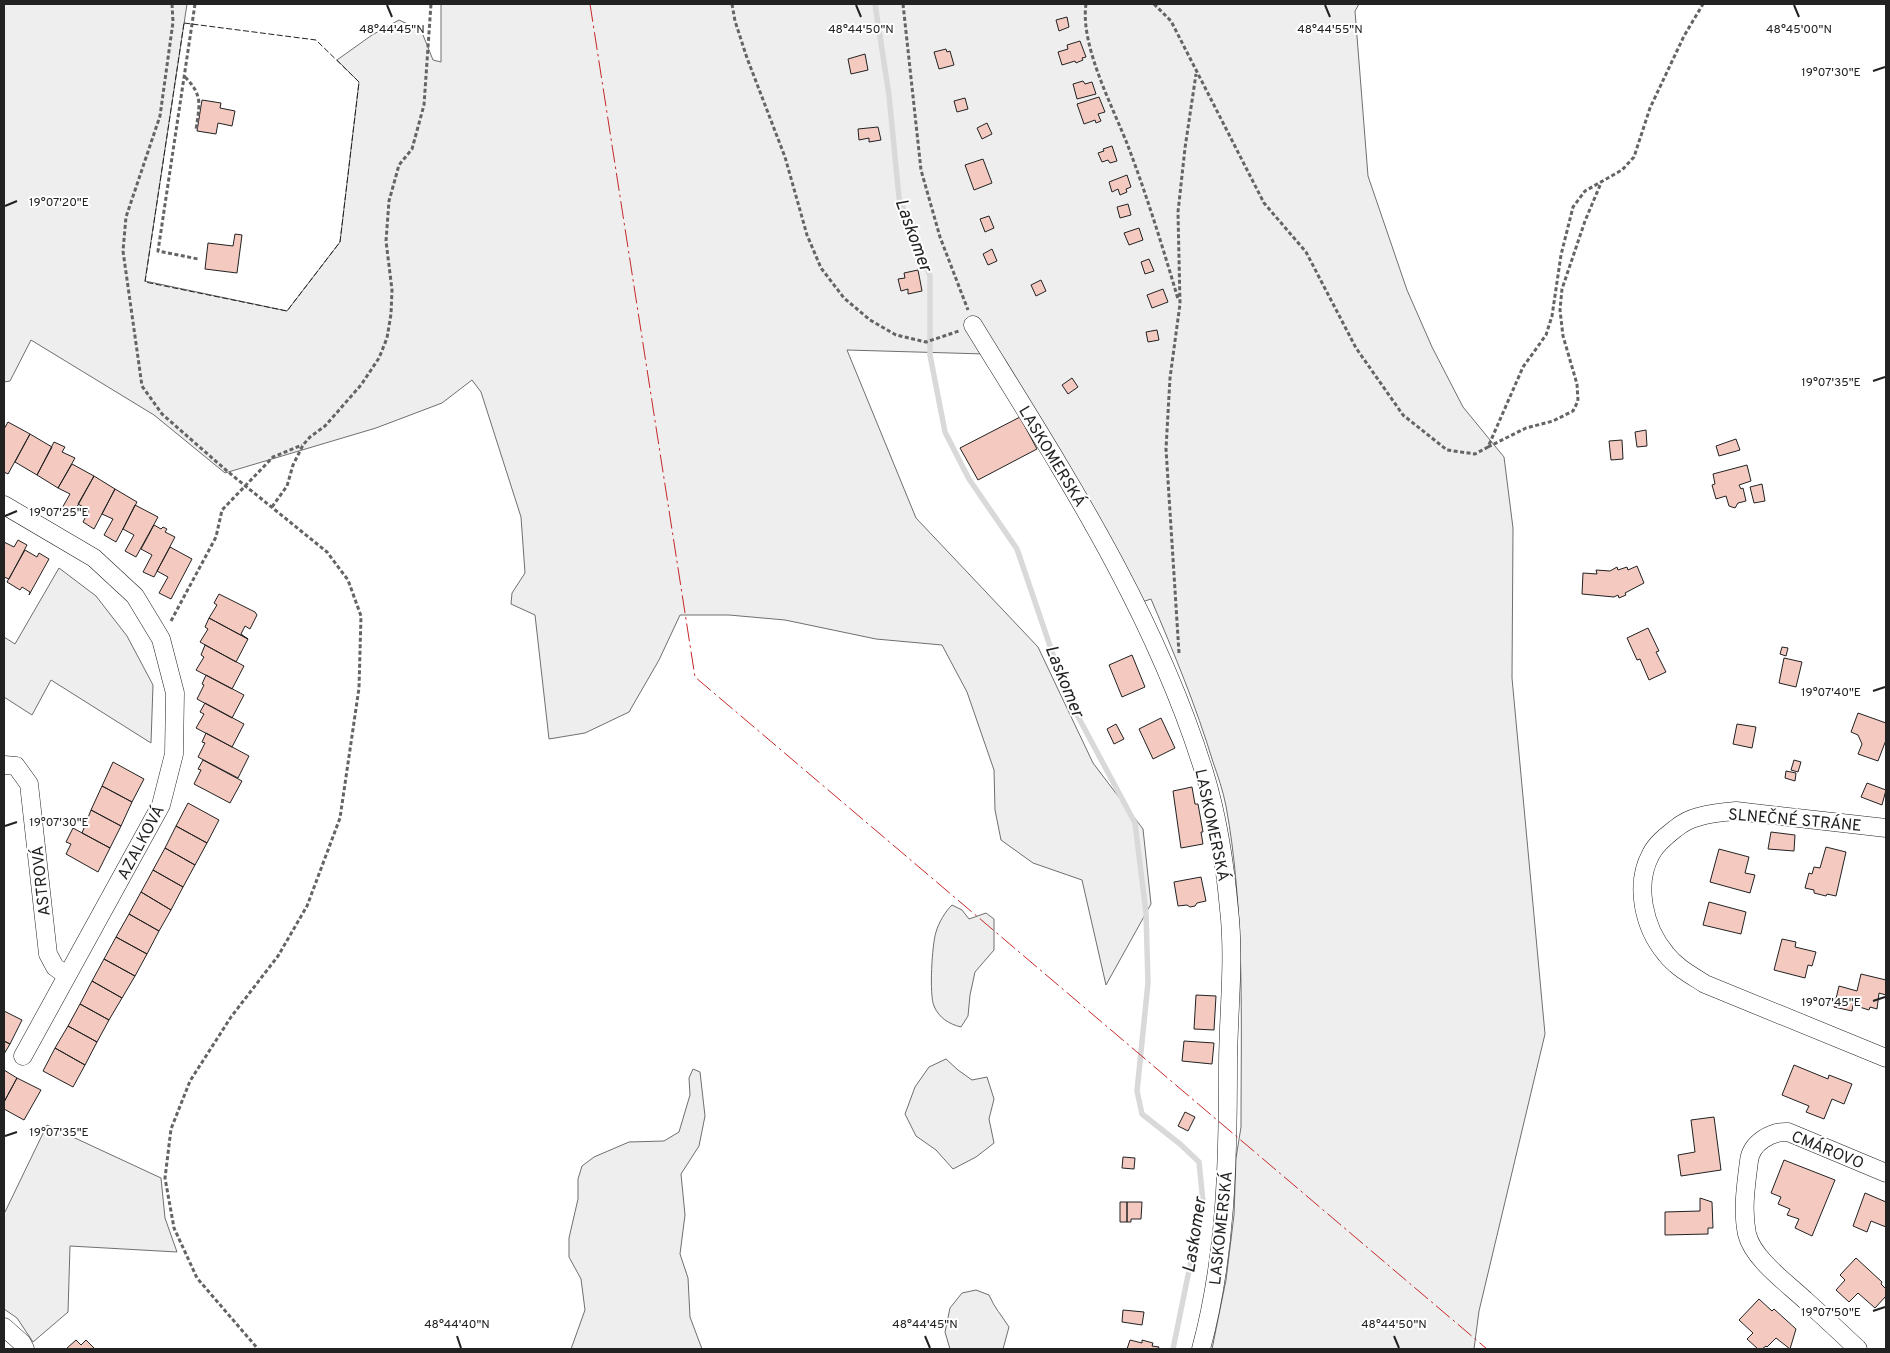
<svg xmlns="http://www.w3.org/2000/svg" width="1890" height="1353" font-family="Overpass,sans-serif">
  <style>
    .green { fill: #eee; stroke: #6f6f6f }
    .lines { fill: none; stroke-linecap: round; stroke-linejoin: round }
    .stream { stroke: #d9d9d9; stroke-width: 5.5 }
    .building { fill: #f3c9c0; stroke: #222 }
    .street-casing { stroke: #222; stroke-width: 19 }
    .path { stroke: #646464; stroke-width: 3; stroke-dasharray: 4 2.5; stroke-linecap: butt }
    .street { stroke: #fff; stroke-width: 18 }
    .fence { stroke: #222; stroke-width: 1; stroke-dasharray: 6 2.5; stroke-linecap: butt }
    .power { stroke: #c62828; stroke-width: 1; stroke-dasharray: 18 4 2.5 4; stroke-linecap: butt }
    .ticks { fill: none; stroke: #222; stroke-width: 2 }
    .labels { text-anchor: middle; stroke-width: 4; stroke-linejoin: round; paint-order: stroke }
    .street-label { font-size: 16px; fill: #222; stroke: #fff }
    .water-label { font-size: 18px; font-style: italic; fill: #222; stroke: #fff }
    .ticks-label { font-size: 12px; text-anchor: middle; fill: #222; stroke: #fff; stroke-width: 4; stroke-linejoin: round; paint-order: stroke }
  </style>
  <rect width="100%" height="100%" fill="#fff"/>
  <path class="green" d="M4 4H187L145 281 287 311 340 242 359 82 337 60 372 35 399 20 421 30 433 60 441 62V4H1359L1355 11 1368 176 1407 290 1432 347 1463 407 1504 457 1513 528 1512 678 1545 1034 1479 1311 1474 1349H1212L1226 1280 1234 1215 1236 1158 1241 1127C1241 1022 1245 909 1226 806 1223 791 1218 776 1213 762 1196 706 1174 653 1151 599L1133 605 985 354 847 350 916 518 1038 647 1093 763 1143 829 1151 904 1106 985 1082 880 1033 863 1001 840 995 810 994 770 967 692 942 645 876 639 785 620 729 615H680L659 660 629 712 585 733 549 739 535 615 511 604 512 593 525 573 521 517 481 392 472 380 442 403 376 428 225 473 154 415 31 340 10 381 4 382Z
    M59 568 96 596 127 636 153 685 151 743 51 680 32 715 4 697V637L15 644Z
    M952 905 962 910 969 919 986 913 994 919V950L975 972 970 995 968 1016 961 1027C949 1024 939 1018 934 1006 929 995 932 944 936 932 939 922 945 912 952 905Z
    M946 1059 958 1070 972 1080 987 1077 994 1099 989 1119 994 1143 976 1157 953 1169 936 1150 916 1136 905 1114 915 1087 929 1067Z
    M693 1069 700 1072 705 1116 699 1146 681 1174 685 1215 680 1254 688 1278 690 1317 702 1349H571L585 1310 581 1279 569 1257V1238L578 1199V1179L582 1166 594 1157 629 1142 664 1141 679 1132 690 1095 689 1078Z
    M47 1125 161 1178 165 1218 177 1252 70 1246 68 1312 33 1342 17 1318 4 1309V1211L5 1212Z
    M976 1290 989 1295C994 1307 1002 1316 1009 1327L1003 1349H950L945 1332 950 1308 962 1293Z"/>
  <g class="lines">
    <path class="stream" d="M875 4 889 95 899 198 930 276V355L945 432 969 479 1017 549 1067 696 1135 823 1146 913 1148 983 1137 1091 1142 1114 1180 1144 1199 1162 1203 1202 1173 1349"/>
  </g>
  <path class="building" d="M1067 17 1069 27 1059 31 1056 20Z
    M1080 41 1086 57 1082 58 1083 60 1076 63 1075 61 1062 65 1058 52 1068 49 1067 45Z
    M946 49 947 52 950 51 954 65 939 69 934 52Z
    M865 54 868 70 851 74 848 59Z
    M1083 81 1085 84 1092 82 1096 94 1077 99 1073 84Z
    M1099 97 1105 112 1098 114 1101 121 1096 123 1095 120 1084 124 1077 104Z
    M965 98 968 109 957 112 954 101Z
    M202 100 221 103 220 108 235 111 232 126 218 123 216 134 197 131Z
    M987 123 992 134 982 139 977 128Z
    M878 127 881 140 869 142V138L859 140 858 129Z
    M1112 146 1117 161 1110 163 1108 160 1102 162 1098 153 1104 151 1103 149Z
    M983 159 992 183 974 190 965 165Z
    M1127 175 1131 187 1126 189 1127 192 1120 195 1118 189 1112 192 1109 182Z
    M1128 204 1131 215 1120 218 1117 207Z
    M989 216 994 228 985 232 980 219Z
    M1139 228 1143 240 1129 245 1124 233Z
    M235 234 242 235 237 273 205 269 208 243 233 246Z
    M992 249 997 261 988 265 983 254Z
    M1149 259 1154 271 1145 274 1141 262Z
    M918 270 922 291 908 294V289L901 291 898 279 905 278 904 273Z
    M1041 280 1046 291 1036 296 1031 285Z
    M1163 289 1168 302 1152 308 1147 295Z
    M1157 330 1159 340 1148 342 1146 332Z
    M1072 378 1078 387 1068 394 1062 385Z
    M1020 417 1037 449 978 480 960 448Z
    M8 422 30 434 8 474 4 472V429Z
    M1646 430 1647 446 1637 447 1635 432Z
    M30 434 52 447 37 475 15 462Z
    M1736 439 1740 450 1719 456 1716 446Z
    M1622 440 1623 459 1611 460 1609 441Z
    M54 442 65 447 62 452 75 458 58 488 37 475Z
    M72 464 94 476 72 516 61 510 70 494 58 488Z
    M1747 465 1751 481 1739 485 1741 489 1743 488 1746 501 1738 503 1735 508 1729 506 1726 496 1716 499 1712 485 1715 484 1713 474Z
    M94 476 115 489 94 529 83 522 89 510 78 504Z
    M1762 484 1765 501 1754 503 1750 487Z
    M115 489 137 502 116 542 104 535 113 519 102 514Z
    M135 505 158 517 136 557 125 551 134 535 123 529Z
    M154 525 161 529 163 527 167 529 165 532 175 537 154 577 143 572 152 555 141 549Z
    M18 540 27 545 9 579 4 577V542L14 547Z
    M170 547 192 559 171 599 159 593 168 577 157 571Z
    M25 550 37 557 39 553 49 559 29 595 30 592 22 587 20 590 7 582Z
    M1637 566 1644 583 1625 593 1626 595 1619 598 1618 595 1614 597 1582 594 1583 573 1597 574 1596 570 1610 571 1617 567 1618 570 1627 567 1628 570Z
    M219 594 255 612 257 615 250 629 245 626 241 634 248 639 209 618 217 605 214 603Z
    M209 618 248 639 236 662 200 642 208 629 205 627Z
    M1648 628 1659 651 1656 652 1666 672 1649 680 1640 659 1637 660 1627 638Z
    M205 645 244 666 232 689 196 670 204 657 201 655Z
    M1782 647 1788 648 1786 656 1780 654Z
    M1132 655 1145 687 1122 697 1109 665Z
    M1784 658 1802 662 1796 687 1779 683Z
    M206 675 244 695 232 718 197 699 204 685 202 684Z
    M205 703 244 724 232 747 196 728 204 714 200 712Z
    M1858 713 1886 723V740L1878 761 1858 754 1862 744 1858 735 1851 732Z
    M1161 718 1175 748 1153 759 1139 729Z
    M1116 724 1124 739 1114 744 1107 729Z
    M1737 724 1756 727 1752 748 1733 744Z
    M206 733 249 756 238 778 198 757 205 743 202 742Z
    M203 760 242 781 230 803 194 784 201 770 198 769Z
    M1794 760 1801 762 1798 772 1791 770Z
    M113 762 144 779 132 802 102 786Z
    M1786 771 1796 773 1795 781 1785 778Z
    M1867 783 1886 790 1882 805 1861 797Z
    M102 786 132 802 121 826 91 810Z
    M1192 787 1195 804H1198L1203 832H1201L1203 844 1181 848 1173 791Z
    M188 803 219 820 207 843 176 826Z
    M91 810 121 826 110 848 82 833Z
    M176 826 207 843 195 865 165 848Z
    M73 828 110 848 98 872 66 854 71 844 66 842Z
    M1771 832 1795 835 1794 851 1768 849Z
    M1826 847 1846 852 1836 896 1827 894 1826 896 1814 893V890L1805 888 1809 873 1812 874 1814 867 1820 868Z
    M165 848 195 865 183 887 153 870Z
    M1719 849 1749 857 1745 873 1755 875 1750 893 1710 882Z
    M153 870 183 887 171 910 141 892Z
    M1201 877 1206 901 1197 903 1195 906 1190 907 1187 905 1178 906 1174 882Z
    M141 892 171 910 159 931 129 914Z
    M1709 902 1746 912 1741 934 1703 925Z
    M129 914 159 931 147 954 116 937Z
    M116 937 147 954 135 976 104 959Z
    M1782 939 1796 942 1795 947 1816 952 1812 966 1808 965 1805 978 1774 970Z
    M104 959 135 976 122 998 92 981Z
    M1861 974 1886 980V995L1879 993 1877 1009 1870 1007 1869 1010 1853 1005 1852 1011 1834 1007 1839 986 1857 991Z
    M92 981 122 998 109 1020 80 1004Z
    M1196 995 1216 996 1214 1030 1194 1029Z
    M80 1004 109 1020 97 1042 68 1026Z
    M4 1011 22 1020 10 1044 4 1041Z
    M68 1026 97 1042 85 1065 55 1048Z
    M4 1041 10 1044 4 1054Z
    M1184 1041 1214 1043 1212 1064 1182 1061Z
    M55 1048 85 1065 73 1087 43 1071Z
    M1794 1065 1828 1079 1829 1075 1852 1084 1844 1104 1832 1099 1824 1119 1806 1112 1809 1106 1782 1095Z
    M4 1070 17 1078 4 1102Z
    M17 1078 41 1090 24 1120 4 1109V1102Z
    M1185 1112 1195 1117 1188 1131 1178 1126Z
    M1714 1117 1721 1170 1681 1176 1678 1155 1695 1152 1691 1120Z
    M1123 1157 1135 1158 1134 1169 1122 1168Z
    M1784 1160 1835 1180 1812 1236 1795 1228 1799 1219 1787 1215 1790 1209 1778 1204 1781 1197 1771 1193Z
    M1865 1193 1886 1202V1227L1871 1221 1867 1232 1853 1226Z
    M1700 1198 1712 1202 1713 1228H1708V1234L1665 1235V1212L1700 1211Z
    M1120 1202H1127V1222H1120Z
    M1127 1202H1142L1141 1219H1131V1222H1127Z
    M1856 1258 1882 1282 1881 1284 1886 1289V1296L1875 1308 1858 1293 1849 1302 1836 1290 1845 1280 1840 1275Z
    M1759 1299 1772 1311 1774 1309 1796 1329 1790 1349 1776 1338 1767 1347 1766 1346 1762 1349H1758L1747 1339 1753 1333 1739 1320Z
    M1123 1310 1144 1312 1142 1325 1122 1322Z
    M76 1340 81 1345 86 1340 95 1349H66Z
    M1130 1340 1142 1343V1340L1153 1343 1152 1346 1159 1347 1158 1349H1127Z"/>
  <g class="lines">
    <g class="street-casing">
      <path id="street" d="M973 325C1062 470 1155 611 1205 775 1218 818 1225 865 1229 909 1235 961 1228 1015 1228 1067 1228 1162 1226 1257 1201 1349
        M4 505 94 558 135 596 161 639 175 693 174 754 161 805 23 1056
        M4 765 16 766 29 784 48 954 55 967 67 976
        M1886 828 1736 811C1723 812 1710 813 1698 817 1690 819 1681 824 1675 829 1666 836 1656 844 1651 854 1634 885 1644 928 1666 954 1676 967 1691 975 1705 984L1886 1058
        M4 1327 22 1343 25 1349
        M1858 1349C1841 1333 1823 1316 1805 1300 1787 1283 1753 1259 1747 1234 1742 1210 1746 1185 1749 1161 1751 1143 1771 1131 1788 1132L1886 1173"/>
    </g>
    <path class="path" d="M172 4 173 22 160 116 126 217 123 251 142 386 162 414 227 471 327 552 348 580 361 616 359 688 340 818 307 906 278 956 231 1017 190 1081 171 1129 165 1178 174 1228 197 1278 258 1349
      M195 4 158 251 198 259
      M732 4 735 21 747 58 785 157 807 235 821 268 844 298 870 320 896 335 926 342 959 331
      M903 4 921 170 940 237 968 310
      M1086 4C1080 46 1113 107 1128 146 1147 196 1163 248 1178 299
      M1154 4 1171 21 1264 203 1306 252 1356 348 1403 415 1447 450 1475 454 1488 447 1523 367 1546 335 1552 316 1561 255 1573 207 1585 191 1622 170 1634 157 1650 108 1684 36 1703 4
      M185 77C204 96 199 106 196 130
      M1488 447 1526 428 1553 421 1573 411 1578 401 1577 384 1563 336 1560 310 1562 289 1585 221 1601 183
      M272 507 287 486 293 465 303 445 310 437 325 426 361 385 379 358 387 338 391 314 392 290 386 241 389 201 399 165 412 149 424 105 431 4
      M171 621 216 537 222 510 273 457 302 445
      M1179 653 1166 449 1170 378 1180 304 1178 212 1185 148 1196 74"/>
    <use href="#street" class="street"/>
    <path class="fence" d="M184 23 316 40 359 82 340 242 287 311 145 282Z"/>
    <path class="power" d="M590 4 695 677 1487 1349"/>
  </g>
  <path class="ticks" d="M387 5 392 17M856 5 861 17M1325 5 1330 17M1794 5 1799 17M1873 71 1885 67M5 206 17 201M1873 381 1885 377M5 516 17 511M1873 691 1885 687M5 826 17 822M1873 1001 1885 997M5 1136 17 1132M1873 1311 1885 1307M457 1336 461 1348M925 1336 930 1348M1394 1336 1399 1348"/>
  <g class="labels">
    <g class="street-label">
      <text transform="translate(1053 456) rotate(59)" y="6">LASKOMERSKÁ</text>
      <text transform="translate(1795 819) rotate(5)" y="6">SLNEČNÉ STRÁNE</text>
      <text transform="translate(1213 825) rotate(78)" y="6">LASKOMERSKÁ</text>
      <text transform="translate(140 842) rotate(-62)" y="6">AZALKOVÁ</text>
      <text transform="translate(40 881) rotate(-96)" y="6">ASTROVÁ</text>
      <text transform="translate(1828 1149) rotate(22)" y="6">CMÁROVO</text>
      <text transform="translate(1220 1228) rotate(-84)" y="6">LASKOMERSKÁ</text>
    </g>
    <g class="water-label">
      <text transform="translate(914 235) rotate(70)" y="6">Laskomer</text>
      <text transform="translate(1065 681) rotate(68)" y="6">Laskomer</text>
      <text transform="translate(1194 1235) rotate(-81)" y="6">Laskomer</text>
    </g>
  </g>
  <g class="ticks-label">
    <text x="392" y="33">48°44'45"N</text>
    <text x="861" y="33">48°44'50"N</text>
    <text x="1330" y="33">48°44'55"N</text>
    <text x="1799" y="33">48°45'00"N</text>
    <text x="1831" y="76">19°07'30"E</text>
    <text x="59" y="206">19°07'20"E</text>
    <text x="1831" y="386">19°07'35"E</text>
    <text x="59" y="516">19°07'25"E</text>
    <text x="1831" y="696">19°07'40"E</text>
    <text x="59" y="826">19°07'30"E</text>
    <text x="1831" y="1006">19°07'45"E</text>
    <text x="59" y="1136">19°07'35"E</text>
    <text x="1831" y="1316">19°07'50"E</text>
    <text x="457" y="1328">48°44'40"N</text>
    <text x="925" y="1328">48°44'45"N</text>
    <text x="1394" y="1328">48°44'50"N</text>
  </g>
  <rect width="1890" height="1353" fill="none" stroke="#222222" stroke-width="10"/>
</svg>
